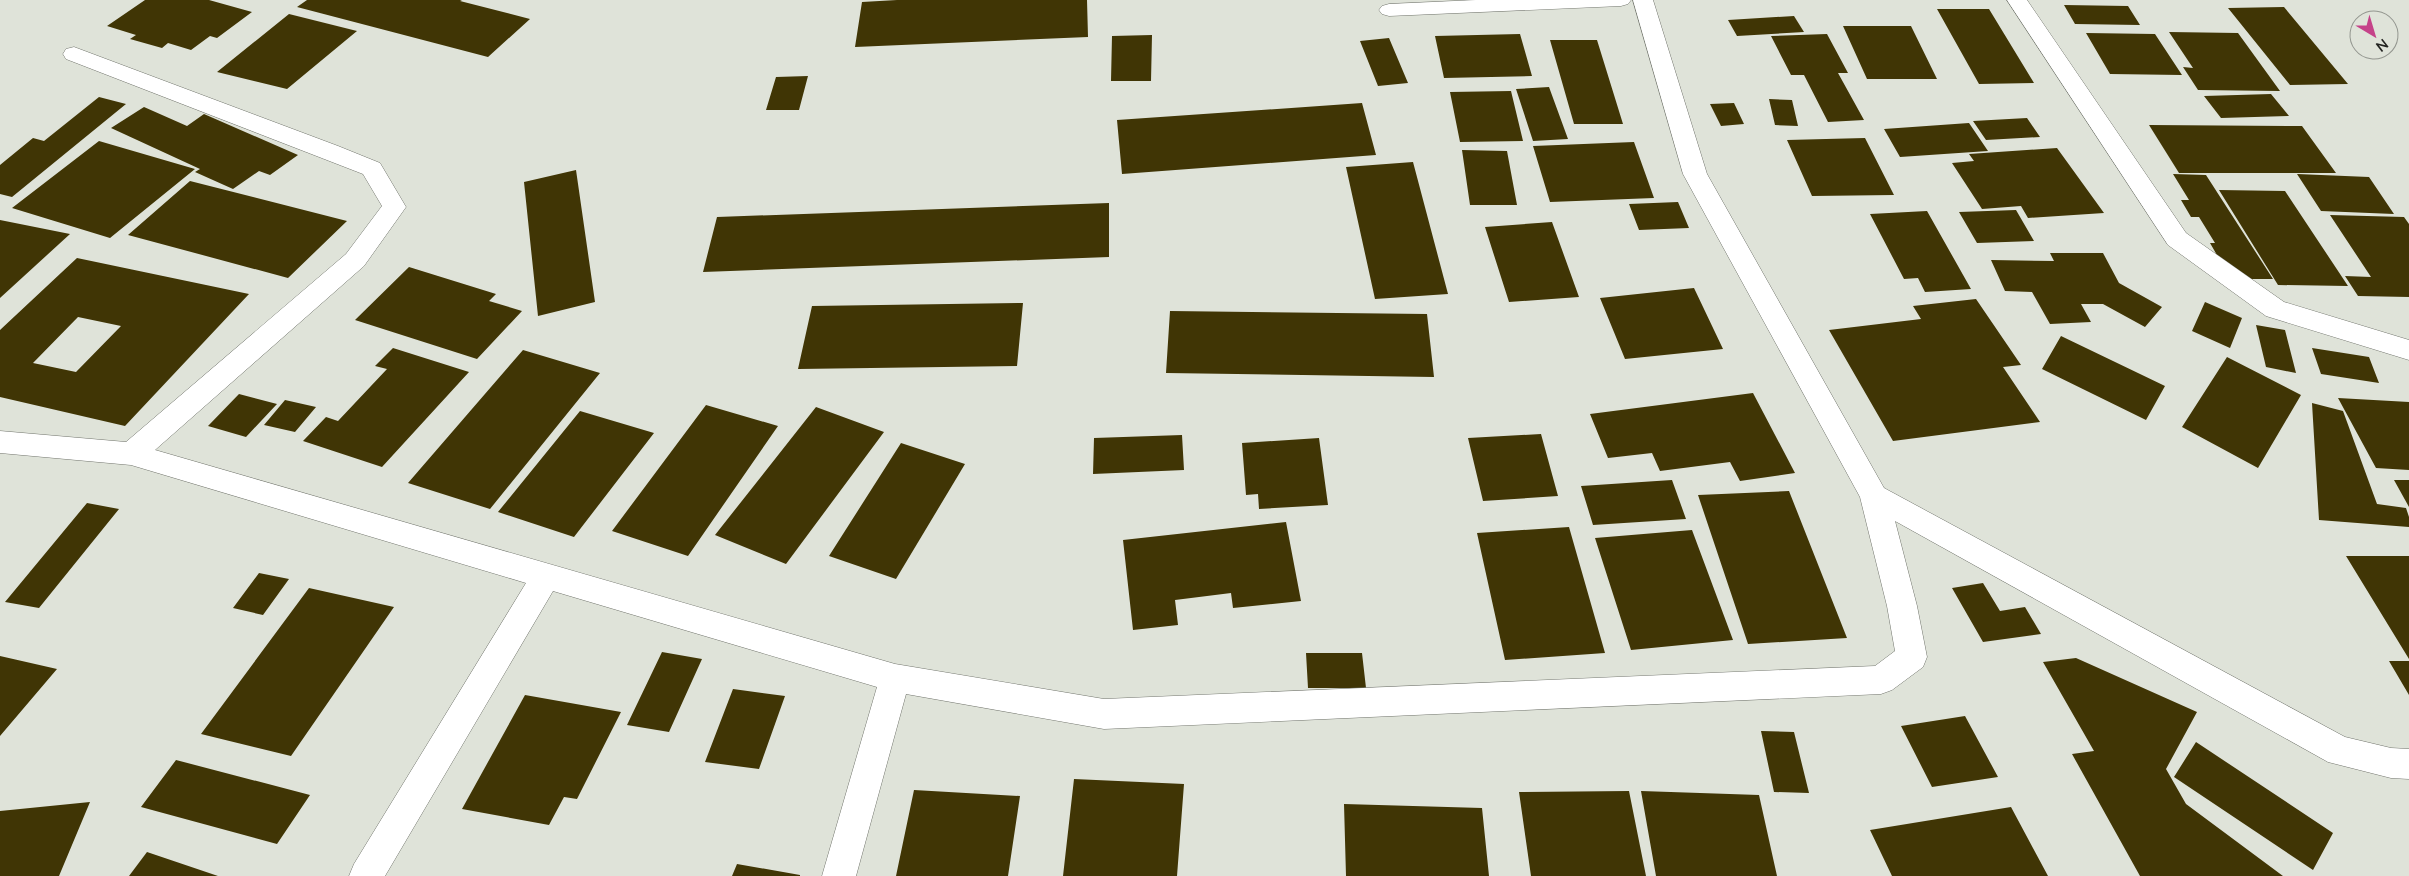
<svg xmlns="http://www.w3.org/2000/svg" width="2409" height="876" font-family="Lato,sans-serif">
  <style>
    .building { fill: #403505; fill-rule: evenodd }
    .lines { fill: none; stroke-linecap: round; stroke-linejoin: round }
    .minor-casing { stroke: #72756d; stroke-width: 1 }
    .minor { fill: #fff; fill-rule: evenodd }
  </style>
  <rect width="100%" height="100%" fill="#dfe3d9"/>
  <path class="building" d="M145 0H209L252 12 217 38 210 36 191 50 168 43 162 48 130 39 136 35 107 26Z
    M307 0H462L460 1 530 19 488 57 297 7Z
    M897 0H1087L1088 37 855 47 862 2Z
    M2064 5 2128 6 2140 25 2075 24Z
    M2284 7 2348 84 2290 85 2228 8Z
    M1937 9H1989L2034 83 1979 84Z
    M289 14 357 31 287 89 217 72Z
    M1794 16 1804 32 1737 36 1728 20Z
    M1843 26H1911L1937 79H1867Z
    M2169 32 2238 33 2280 91 2198 90 2183 67 2193 68Z
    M2086 33 2155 34 2182 75 2110 74Z
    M1520 34 1532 76 1444 78 1435 36Z
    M1827 34 1848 73H1838L1864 120 1828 122 1804 75H1791L1771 36Z
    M1152 35 1151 81H1111L1112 36Z
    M1389 38 1408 83 1378 86 1360 41Z
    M1550 40H1597L1623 124H1574Z
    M808 76 799 110H766L776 77Z
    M1549 87 1568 139 1533 141 1516 89Z
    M1511 91 1523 141 1460 142 1450 92Z
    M2271 94 2289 116 2221 118 2204 96Z
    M99 97 126 104 12 197 0 194V165L33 138 44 141Z
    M1769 99 1792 100 1798 126 1775 125Z
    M1362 103 1376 155 1122 174 1117 120Z
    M1734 103 1744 124 1721 126 1710 104Z
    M144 107 187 126 204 114 298 155 270 175 259 171 233 189 195 172 200 169 111 128Z
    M2027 118 2040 137 1986 140 1973 121Z
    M1969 123 1988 151 1900 157 1884 129Z
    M2149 125 2302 126 2336 173H2179Z
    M1865 138 1894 195 1812 196 1787 140Z
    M99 141 195 169 110 238 12 208Z
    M1634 142 1654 198 1550 202 1533 146Z
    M2057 148 2104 213 2028 218 2021 206 1982 209 1952 163 1974 161 1969 154Z
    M1462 150 1507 151 1517 205H1470Z
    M1413 162 1448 294 1375 299 1346 167Z
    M576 170 595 302 538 316 524 182Z
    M2173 174 2206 175 2273 279H2237L2221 262 2210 243H2215L2199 217H2191L2181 200H2189Z
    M2297 174 2369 177 2394 214 2321 211Z
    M190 181 347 221 288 278 128 235Z
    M2219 190 2285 191 2348 286 2278 285Z
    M1678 202 1689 228 1639 230 1629 204Z
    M1109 203V257L703 272 717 217Z
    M2016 210 2034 241 1977 243 1959 212Z
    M1927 211 1971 289 1925 292 1918 278 1904 279 1870 214Z
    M2330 215 2404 217 2409 224V297L2358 296 2345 276 2371 277Z
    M0 220 70 234 0 298Z
    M1552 222 1579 297 1509 302 1485 227Z
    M2050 253H2103L2119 283 2162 307 2145 327 2103 304H2081L2091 322 2050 324 2032 292 2005 291 1991 260 2054 261Z
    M77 258 249 294 125 426 0 397V330ZM78 317 121 326 76 372 33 363Z
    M409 267 496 294 489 301 522 311 477 359 355 320Z
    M1694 288 1723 349 1625 359 1600 298Z
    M1976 299 2021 365 2003 367 2040 422 1893 441 1829 330 1921 319 1913 306Z
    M2205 302 2242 318 2230 348 2192 331Z
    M1023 303 1017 366 798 369 812 306Z
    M1170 311 1427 314 1434 377 1166 373Z
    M2256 325 2285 330 2296 373 2266 367Z
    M2061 336 2165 386 2146 420 2042 369Z
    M393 348 469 372 382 467 303 441 326 417 338 421 387 369 375 366Z
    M2312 348 2369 357 2379 383 2321 374Z
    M523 350 600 373 490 509 408 483Z
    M2227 357 2301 395 2258 468 2182 427Z
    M1753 393 1795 473 1740 481 1730 462 1660 471 1652 453 1608 458 1590 414Z
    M239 394 277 404 246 437 208 426Z
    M2338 398 2409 402V470L2376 468Z
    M285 400 316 407 295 432 264 425Z
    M2312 403 2343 411 2377 504 2406 508 2409 517V527L2319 520Z
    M706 405 778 426 688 556 612 531Z
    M816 407 884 432 786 564 715 535Z
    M580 411 654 433 574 537 498 512Z
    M1541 434 1558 496 1483 501 1468 438Z
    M1182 435 1184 470 1093 474 1094 438Z
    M1319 438 1328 505 1259 509 1258 494 1246 495 1242 443Z
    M901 443 965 464 896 579 829 556Z
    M1672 480 1686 519 1593 525 1581 486Z
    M2394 480H2409V507Z
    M1789 491 1847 638 1748 644 1698 495Z
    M87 503 119 509 39 608 5 602Z
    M1286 522 1301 601 1233 608 1231 593 1175 600 1178 625 1133 630 1123 540Z
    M1569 527 1605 653 1505 660 1477 533Z
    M1692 530 1733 640 1631 650 1595 538Z
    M2346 556H2409V659Z
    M259 573 289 579 263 615 233 608Z
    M1983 583 2000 611 2025 607 2041 634 1983 642 1952 588Z
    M309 588 394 607 291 756 201 734Z
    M662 652 702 659 669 732 627 725Z
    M1306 653H1362L1366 688H1308Z
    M0 656 57 669 0 736Z
    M2076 658 2197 712 2166 769 2186 804 2283 876H2140L2072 754 2094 751 2043 662Z
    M2389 661H2409V695Z
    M733 689 785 696 759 769 705 762Z
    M525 695 621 712 577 799 564 797 549 825 462 809Z
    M1965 716 1998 777 1932 787 1901 726Z
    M1761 731 1794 732 1809 793 1774 792Z
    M2196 742 2333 833 2313 870 2174 777Z
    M176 760 310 795 277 844 141 807Z
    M1074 779 1184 784 1177 876H1063Z
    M914 790 1020 796 1008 876H896Z
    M1629 791 1646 876H1531L1519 792Z
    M1641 791 1759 795 1777 876H1656Z
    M90 802 59 876H0V811Z
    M1344 804 1482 808 1489 876H1346Z
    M2011 807 2048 876H1892L1870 830Z
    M147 852 218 876H129Z
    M737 864 800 875V876H732Z"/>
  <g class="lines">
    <g class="minor-casing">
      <path id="minor" d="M1476 0H1631L1628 4 1621 6 1389 16 1382 14 1379 10 1382 6 1389 4Z
        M1633 0H1653L1707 174 1884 488 2345 737 2391 748 2409 749V779L2391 778 2328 762 1895 521 1917 606 1927 657 1923 667 1892 690 1881 694 1104 729 906 694 856 876H822L877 687 553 591 385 876H349L354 864 526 583 131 465 0 453V431L126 442 346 254 382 206 363 174 66 59 63 54 66 49 74 47 338 146 380 163 406 207 364 266 155 450 895 664 1104 699 1875 666 1895 651 1887 606 1860 497 1683 174Z
        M2007 0H2027L2186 233 2284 302 2409 340V360L2266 316 2168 245Z"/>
    </g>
    <use href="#minor" class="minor"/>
  </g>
  <g transform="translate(2374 35) rotate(142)"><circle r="24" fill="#dfe3d9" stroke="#93968f"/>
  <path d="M0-4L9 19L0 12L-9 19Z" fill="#c54289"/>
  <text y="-8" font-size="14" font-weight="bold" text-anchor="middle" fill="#222320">N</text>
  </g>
</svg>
